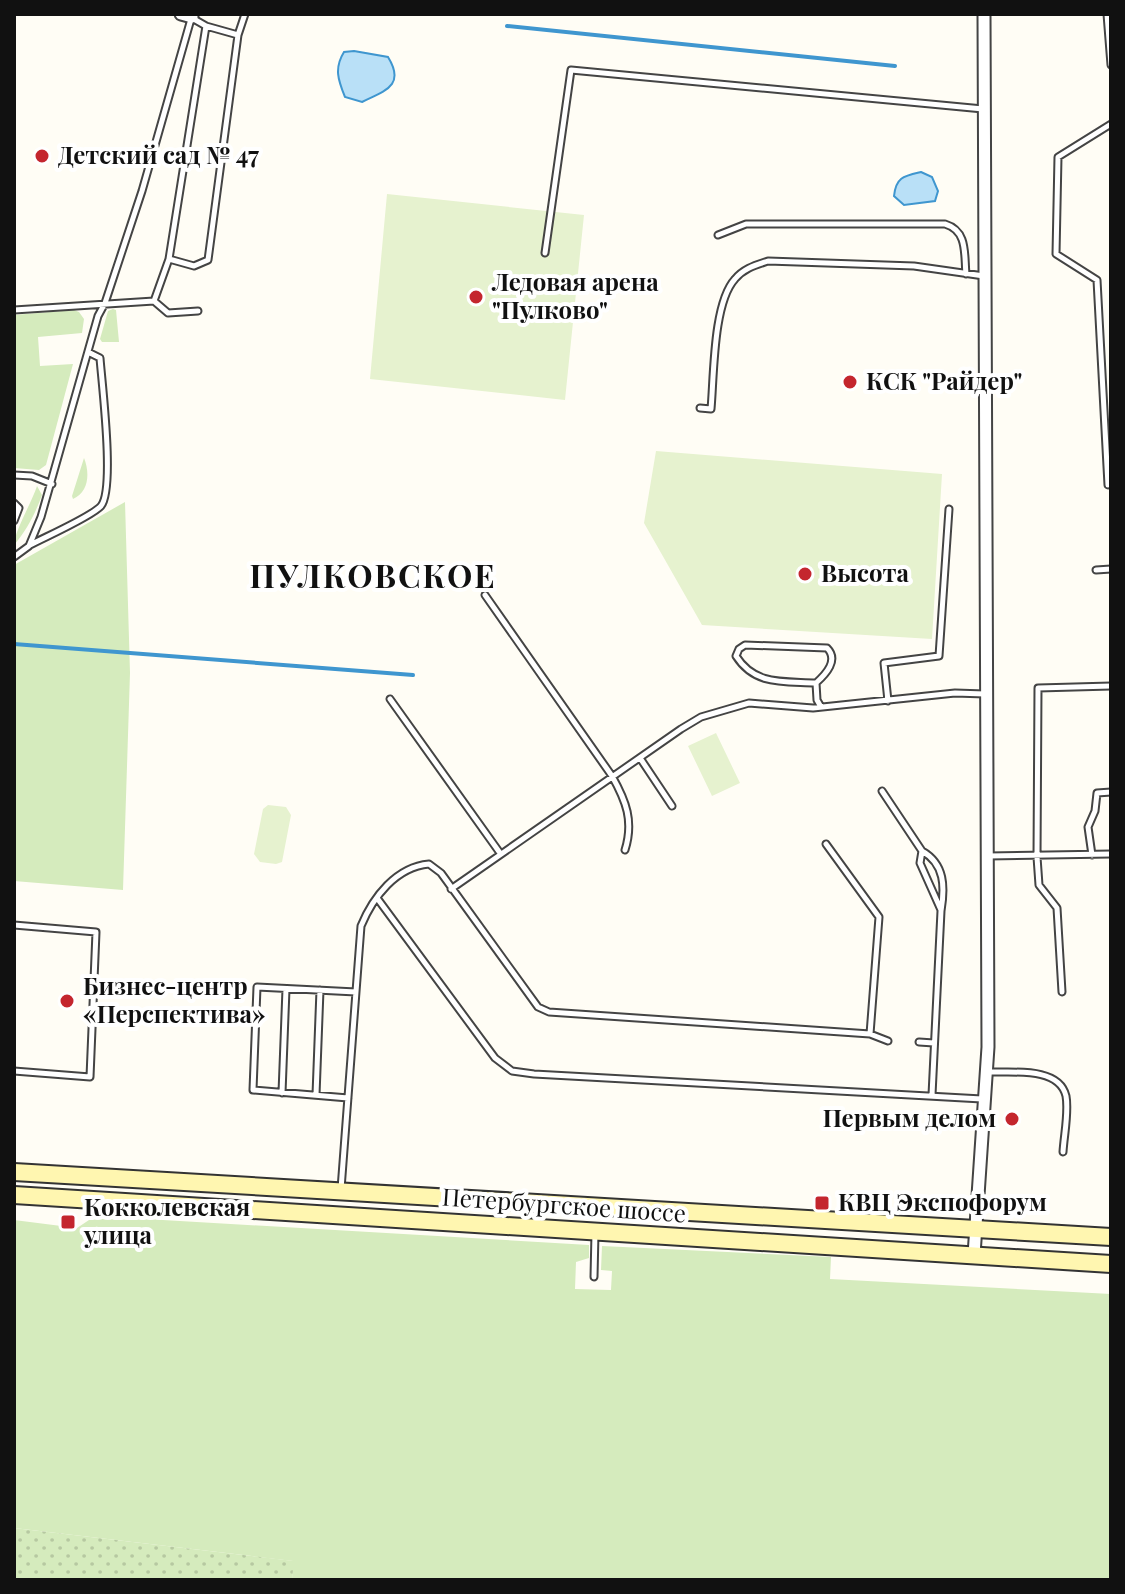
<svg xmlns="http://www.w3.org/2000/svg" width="1125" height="1594" font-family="'Playfair Display',serif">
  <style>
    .grass { fill: #d5ebbd }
    .garden { fill: url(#garden-dots) }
    .pitch { fill: #e6f2cf }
    .water { fill: #b9e0f7; stroke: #3f96cf; stroke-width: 2 }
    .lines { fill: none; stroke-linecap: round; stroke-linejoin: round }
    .stream { stroke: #3f96cf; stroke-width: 4 }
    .lane-casing { stroke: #444; stroke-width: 9 }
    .street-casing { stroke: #444; stroke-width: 15 }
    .secondary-casing { stroke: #333; stroke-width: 20 }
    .lane { stroke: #fff; stroke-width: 5 }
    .street { stroke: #fff; stroke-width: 11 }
    .secondary { stroke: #fff6b0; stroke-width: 16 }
    .poi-dot { fill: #c4262e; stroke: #fff; stroke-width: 3 }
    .labels { text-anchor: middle; stroke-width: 8; stroke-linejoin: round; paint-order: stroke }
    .poi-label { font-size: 24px; font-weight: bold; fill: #111; stroke: #fff; text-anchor: start }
    .street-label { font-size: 24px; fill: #111; stroke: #fff }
    .district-label { font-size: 32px; font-weight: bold; letter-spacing: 2px; fill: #111; stroke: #fff }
  </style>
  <defs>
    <pattern id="garden-dots" width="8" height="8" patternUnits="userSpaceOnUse" patternTransform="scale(2)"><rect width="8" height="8" fill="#d5ebbd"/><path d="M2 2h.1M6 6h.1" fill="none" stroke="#b6c8a1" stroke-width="1.8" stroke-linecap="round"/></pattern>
  </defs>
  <rect width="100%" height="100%" fill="#fffdf5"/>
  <path class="grass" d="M113 309 116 310 119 342H102L100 339 108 311Z
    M74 310 79 312 84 319 82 333 38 337 40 366 73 364 46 465 39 470 14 468V315Z
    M84 458C90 473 89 492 73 499L72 496Z
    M37 486 42 495C35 514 27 530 14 545 14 532 32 502 37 486Z
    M125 502 130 673 123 890 14 881V565Z
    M95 1216 589 1245V1258L576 1262 575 1289 611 1290 612 1271 601 1270 602 1246 831 1257 830 1279 1111 1294V1580H292L293 1561 14 1528V1220L77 1228Z"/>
  <path class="garden" d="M14 1528 294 1561 292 1580H14Z"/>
  <path class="pitch" d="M387 194 584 215 565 400 370 379Z
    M656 451 942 474 932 639 702 625 644 523Z
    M716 733 740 783 712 796 688 746Z
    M268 805 286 807 291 815 282 862 276 864 260 862 254 854 263 809Z"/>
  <path class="water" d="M354 51 388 57C406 86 384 91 362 102L345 97C338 80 334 68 344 52Z
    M921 172 932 177 938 191 935 201 904 205 894 196C896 177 904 176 921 172Z"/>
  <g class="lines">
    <path class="stream" d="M507 26 895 66
      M14 644 413 675"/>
    <g class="lane-casing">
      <path id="lane" d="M1107 14 1111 65
        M238 35 245 14
        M718 235 746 224H945C968 231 964 254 966 274
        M545 253 571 70 983 109
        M169 259 194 266 208 260 238 35 206 26
        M154 301 168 313 198 311
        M14 310 154 301 169 259 206 26 192 18
        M700 408 711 409C714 376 713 303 735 279 744 268 756 265 768 261L914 266 984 276
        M14 475 32 476 52 484
        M1108 485 1097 280 1056 254 1058 157 1111 124
        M14 503 19 508 14 521
        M30 545C45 537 91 517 101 506 115 489 102 385 100 358L88 352
        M14 557 29 546 41 517 98 316 105 303 142 191 191 19
        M1096 570 1111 569
        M485 595 612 776C626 801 634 821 625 850
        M816 683C784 681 755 686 736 656L739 649 745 645 827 648C839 660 826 674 816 683L817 700 821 707
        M390 699 500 853
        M888 701 884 663 939 656 949 509
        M640 758 672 806
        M882 791 922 851 920 863 941 910
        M922 851C945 864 945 887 941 911L932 1095
        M1092 855 1088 827 1095 811 1097 793 1111 792
        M988 856 1111 854
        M451 889 681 729 701 717 749 703 813 708 955 693 985 694
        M377 898 495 1058 512 1071 534 1074 982 1099
        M14 925 96 932 90 1077 14 1071
        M1062 992 1057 908 1039 885 1037 857 1038 688 1111 686
        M870 1034 888 1041
        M919 1042 934 1043
        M988 1072C1011 1073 1059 1066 1066 1096 1069 1112 1064 1135 1063 1152
        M282 1093 286 989
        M316 1095 320 990
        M348 1098 253 1090 257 987 356 992
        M341 1189 361 926C373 897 396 867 429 864L441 873 538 1007 549 1012 870 1034 879 917 826 844
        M594 1277 595 1233"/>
    </g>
    <g class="street-casing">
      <path id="street" d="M181 14 192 17
        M974 1255 988 1047 984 14"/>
    </g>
    <g class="secondary-casing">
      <path id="secondary" d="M14 1172 1111 1237
        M14 1195 1111 1264"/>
    </g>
    <use href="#lane" class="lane"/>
    <use href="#street" class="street"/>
    <use href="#secondary" class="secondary"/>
  </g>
  <g class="poi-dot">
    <circle cx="42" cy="156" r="8"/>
    <circle cx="476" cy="297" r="8"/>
    <circle cx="850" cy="382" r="8"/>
    <circle cx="805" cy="574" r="8"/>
    <circle cx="67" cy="1001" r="8"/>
    <circle cx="1012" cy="1119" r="8"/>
    <rect x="814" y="1195" width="16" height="16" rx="4"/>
    <rect x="60" y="1214" width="16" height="16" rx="4"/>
  </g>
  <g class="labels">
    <g class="poi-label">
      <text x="58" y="164">Детский сад № 47</text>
      <text x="492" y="291">Ледовая арена<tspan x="492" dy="28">"Пулково"</tspan></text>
      <text x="866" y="390">КСК "Райдер"</text>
      <text x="821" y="582">Высота</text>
      <text x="83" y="995">Бизнес-центр<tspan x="83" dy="28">«Перспектива»</tspan></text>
      <text x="996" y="1127" text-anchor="end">Первым делом</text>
      <text x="838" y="1211">КВЦ Экспофорум</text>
      <text x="84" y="1216">Кокколевская<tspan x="84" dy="28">улица</tspan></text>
    </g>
    <g class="street-label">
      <text transform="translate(564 1206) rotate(4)" y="8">Петербургское шоссе</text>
    </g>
    <g class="district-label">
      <text x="373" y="588">ПУЛКОВСКОЕ</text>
    </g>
  </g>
  <rect width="1125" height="1594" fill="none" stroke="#111111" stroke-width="32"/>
</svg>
